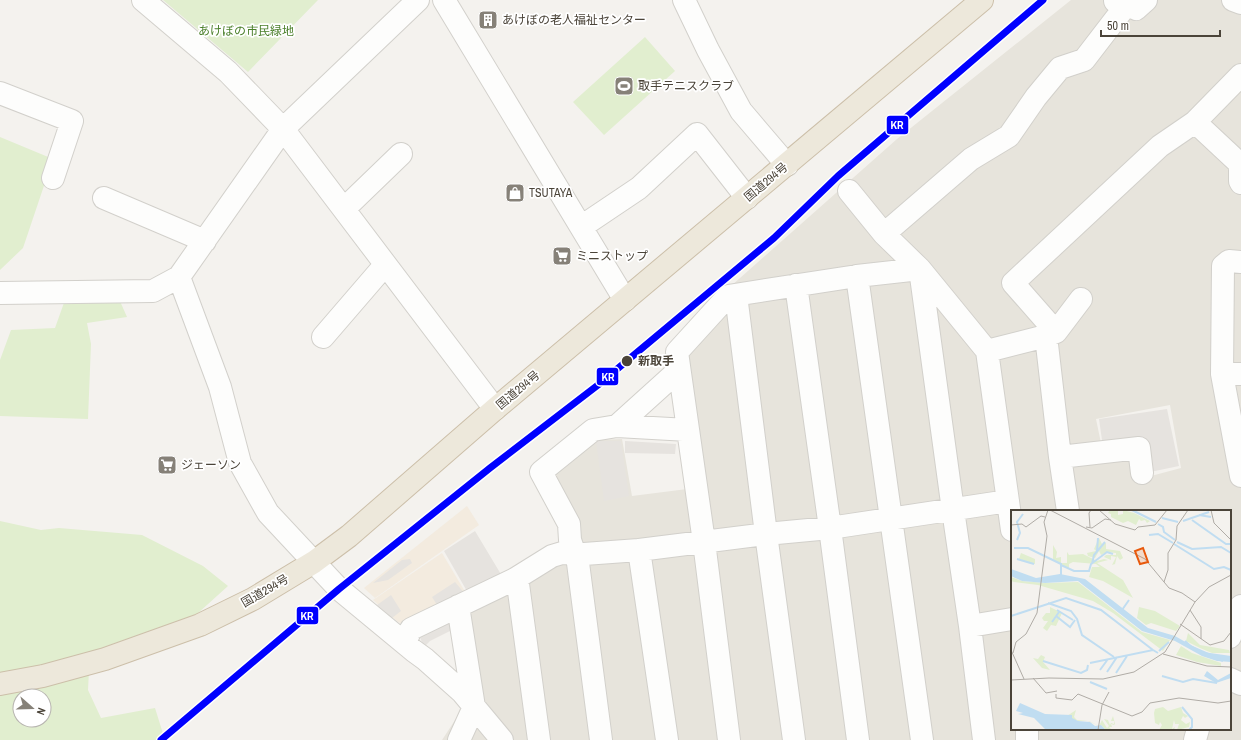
<svg xmlns="http://www.w3.org/2000/svg" width="1241" height="740" font-family="'Archivo Narrow','Noto Sans JP',sans-serif">
  <style>
    .residential { fill: #e7e4dc; fill-rule: evenodd }
    .commercial { fill: #f3ebdf }
    .green { fill: #e1eecf; fill-rule: evenodd }
    .parking { fill: #e6e3df }
    .lines { fill: none; stroke-linecap: round; stroke-linejoin: round }
    .minor-casing { stroke: #d2d0cb; stroke-width: 24 }
    .highway-casing { stroke: #ccbfa9; stroke-width: 24 }
    .minor { stroke: #fdfdfc; stroke-width: 22 }
    .highway { stroke: #ede8db; stroke-width: 22 }
    .rail-1-casing { stroke: #fff; stroke-width: 10 }
    .rail-1 { stroke: #00f; stroke-width: 7 }
    .stop-dot { fill: #4b4439; stroke: #fff; stroke-width: 1.5 }
    .labels { text-anchor: middle; stroke-width: 3.5; stroke-linejoin: round; paint-order: stroke }
    .poi-label { font-size: 12px; fill: #4b4439; stroke: #fff; text-anchor: start }
    .park-label { font-size: 12px; fill: #4a7f2a; stroke: #fff }
    .street-label { font-size: 12px; fill: #4b4439; stroke: #fff }
    .stop-label { font-size: 12px; font-weight: bold; fill: #4b4439; stroke: #fff; text-anchor: start }
    .inset-river { fill: none; stroke: #c0ddf1; stroke-width: 2 }
    .inset-road { fill: none; stroke: #b0aca6; stroke-width: 1 }
    .view { fill: #e8590c; fill-opacity: 0.15; stroke: #e8590c; stroke-width: 2 }
    .inset-edge { fill: none; stroke: #4b4439; stroke-width: 2 }
    .line-badge { stroke: #fff; stroke-width: 1.5 }
    .badge-label { font-size: 11px; text-anchor: middle; font-weight: bold; fill: #fff }
  </style>
  <rect width="100%" height="100%" fill="#f4f2ee"/>
  <path class="residential" d="M1071 0H1241V740H442L465 705 463 609 560 564 591 562 553 473 593 440 622 439 632 496 703 487 685 350 731 286 897 139ZM1170 405 1181 468 1151 476 1142 445 1102 448 1096 419ZM1012 511H1230V729H1012Z"/>
  <path class="commercial" d="M467 506 479 525 375 598 364 588Z
    M442 553 467 595 406 625 398 622 373 600Z"/>
  <path class="green" d="M163 0H318L248 72Z
    M645 37 675 71 604 135 573 102Z
    M0 137 53 159 23 248 0 270Z
    M119 299 127 317 87 323 91 344 88 419 0 416V360L11 330 55 328 65 300Z
    M0 521 41 530 59 528 142 535 203 566 228 586 197 614 90 652 88 690 101 718 155 708 165 740H0ZM20 696H44V720H20Z"/>
  <path class="parking" d="M1167 409 1179 466 1150 472 1144 442 1103 447 1099 419Z
    M596 441H621L629 496 604 501Z
    M625 441 676 444 675 454 625 453Z
    M475 531 502 576 468 593 444 551Z
    M410 559 412 563 388 580 373 583 402 560Z
    M455 582 466 595 439 608 432 597Z
    M391 595 401 611 392 618 377 605Z
    M450 617 452 630 430 641 424 647 419 635Z"/>
  <g class="lines">
    <g class="minor-casing">
      <path id="minor" d="M418 0 283 129 495 409
        M444 0 625 300
        M684 0 708 50 741 111 787 165
        M1233 0 1241 3
        M1115 1 1127 4 1136 9 1146 0
        M0 93 72 121 53 178
        M1195 122 1240 164V181L1241 183
        M849 191 884 234 920 269 953 510 970 626 984 740
        M104 198 205 241
        M344 209 401 154
        M581 227 639 188 697 134 747 198
        M884 234 971 159 1009 136 1036 97 1060 68 1084 60 1127 4
        M857 276 922 740
        M179 277 220 387 240 463 268 513 339 589 414 651 425 659 462 692 502 740
        M796 285 830 528 858 740
        M0 293 153 291 179 277 283 129 228 72 143 0
        M736 295 766 534 794 740
        M1056 332 1013 283 1160 146 1195 122 1241 75
        M1046 336 1060 457
        M323 337 385 265
        M987 351 1012 530
        M1222 374 1223 266 1229 261 1241 262
        M1241 374H1222L1241 476
        M617 426 688 430
        M1068 511 1060 457 1139 448 1142 473
        M639 550 667 740
        M458 606 474 707 459 740
        M970 626 1012 619
        M1230 637 1241 606
        M405 643 411 629 515 579
        M1230 679 1241 684
        M1027 729V740
        M539 740 518 584 515 579 552 556 562 553 584 554 639 550 766 534 830 528 1008 501
        M601 740 578 563 570 540 569 524 541 472 593 430 617 426 679 370
        M729 740 704 542 677 352 728 296 857 276 920 269 987 351 1046 336 1056 332 1081 299
        M1195 740 1198 729"/>
    </g>
    <g class="highway-casing">
      <path id="highway" d="M0 684 43 676 105 659 200 625 253 599 314 562 349 536 495 409 982 0"/>
    </g>
    <use href="#minor" class="minor"/>
    <use href="#highway" class="highway"/>
    <g class="rail-1-casing">
      <path id="rail-1" d="M161 740 339 589 490 468 598 385 774 238 838 176 1043 0"/>
    </g>
    <use href="#rail-1" class="rail-1"/>
  </g>
  <defs>
    <g id="building-square" transform="scale(1)"><rect x="-9" y="-9" width="18" height="18" rx="4" fill="#868178" stroke="#fff"/><path d="M-4-6H4V6H1V3H-1V6H-4ZM-2.5-4.3h1.7v1.8h-1.7ZM.8-4.3h1.7v1.8H.8ZM-2.5-1h1.7V.8h-1.7ZM.8-1h1.7V.8H.8Z" fill="#fff"/></g>
    <g id="stadium-square" transform="scale(1)"><rect x="-9" y="-9" width="18" height="18" rx="4" fill="#868178" stroke="#fff"/><path d="M0-5a6.5 5 0 1 0 0 10a6.5 5 0 1 0 0-10ZM-3.5-1.8h7v3.6h-7Z" fill="#fff"/></g>
    <g id="shop-square" transform="scale(1)"><rect x="-9" y="-9" width="18" height="18" rx="4" fill="#868178" stroke="#fff"/><path d="M-5-2.5h2.3a2.7 3.5 0 0 1 5.4 0H5L5.5 6h-11ZM-1.5-2.5h3a1.5 2.3 0 0 0-3 0Z" fill="#fff"/></g>
    <g id="supermarket-square" transform="scale(1)"><rect x="-9" y="-9" width="18" height="18" rx="4" fill="#868178" stroke="#fff"/><path d="M-6-5.5h2.5l.6 2H6L4.5 2H-2.5L-4.4-4H-6ZM-1.5 3.2a1.3 1.3 0 1 0 .1 0ZM3 3.2a1.3 1.3 0 1 0 .1 0Z" fill="#fff"/></g>
  </defs>
  <g fill-rule="evenodd">
    <use href="#building-square" x="488" y="20"/>
    <use href="#stadium-square" x="624" y="86"/>
    <use href="#shop-square" x="515" y="193"/>
    <use href="#supermarket-square" x="562" y="256"/>
    <use href="#supermarket-square" x="167" y="465"/>
  </g>
  <circle class="stop-dot" cx="627" cy="361" r="6"/>
  <g class="labels">
    <g class="poi-label">
      <text x="502" y="24">あけぼの老人福祉センター</text>
      <text x="638" y="90">取手テニスクラブ</text>
      <text x="529" y="197">TSUTAYA</text>
      <text x="576" y="260">ミニストップ</text>
      <text x="181" y="469">ジェーソン</text>
    </g>
    <g class="park-label">
      <text x="246" y="35">あけぼの市民緑地</text>
    </g>
    <g class="street-label">
      <text transform="translate(766 182) rotate(-40)" y="4">国道294号</text>
      <text transform="translate(518 390) rotate(-40)" y="4">国道294号</text>
      <text transform="translate(265 591) rotate(-30)" y="4">国道294号</text>
    </g>
    <g class="stop-label">
      <text x="638" y="365">新取手</text>
    </g>
  </g>
  <g transform="translate(1011 510)">
    <rect width="220" height="220" fill="#f4f2ee"/>
    <path d="M99 0H107V5L112 4V0L123 3 139 11 136 13 134 10 130 11 128 9 125 15 117 11 112 13 100 7V4L97 3ZM88 28 91 34 95 33V39L109 41 112 48 109 50 106 46 104 54 101 55 105 47 100 46V50L93 47 95 45H105V43L96 42 90 45 88 41 84 48 77 46 76 43 85 41 83 39ZM42 35 46 42 45 48 50 47V53H56V42L58 45 72 44 86 51 93 49 97 50 86 53 112 70 122 88 92 71 78 67 81 57H89L85 54 62 52 58 54V58L50 55 42 49ZM10 43 24 49V54L8 49ZM0 67 11 71 34 73 67 72 131 122 159 130 152 141 102 103 82 91 27 75 3 72 0 71ZM39 97 51 103 45 116 40 115 36 121 32 118 37 111H33L31 108 35 103H39ZM128 97 144 101 169 116 165 121 140 113 135 115 126 108ZM177 123 189 135 218 140 219 143 220 140V143H201L189 138 175 131ZM170 136 181 143 210 153V156L186 152 165 145ZM30 145 34 147 32 152 39 160 31 158 22 148 27 149ZM152 197 157 201 170 197 172 203 177 206 174 208 172 206 170 210 175 214 179 212 178 217 166 220 168 214H164L163 210 161 219 164 217 163 220H148L151 215 149 212 148 215 144 213 143 203 144 199ZM65 200 63 207 66 210 77 211 88 216 91 210 96 218 98 216 93 209 97 210 99 215 100 213 103 214V211H100L102 206 104 214 103 215 100 214 101 217H98L101 220H95L90 215 88 216 78 211H67L61 209 60 205 56 206Z" fill="#e1eecf"/>
    <path d="M0 59 25 68 49 64 74 69 137 118 164 126 192 142 220 146V152L206 151 191 146 164 131 131 121 67 71 34 73 11 71 0 66ZM196 161 207 170 220 163V168L205 173 193 166ZM9 193 34 204 61 205V208L67 211 79 212 84 216 90 215 95 220H35L23 208 7 204 12 203 5 201Z" fill="#c0ddf1"/>
    <path class="inset-river" d="M121 0 145 12M188 5 200 7M151 8 167 12M181 10 215 34H220M172 11 198 2M147 14 152 17 153 22 164 30M138 25 147 24 162 33M6 30 9 23 6 12 12 4M166 32 181 39 210 37 220 43M163 34 203 59 213 57 220 60M3 38H17L50 54V66M86 41 87 28M6 49 23 54M81 54 83 45 94 32M50 55 63 61H78L80 54 96 42 102 44M37 93 60 101 66 109 71 125 103 147M46 100 62 110M111 100 118 90M0 106 55 88 90 100 142 140M45 106 59 117 64 110M41 112 48 102M174 131 185 141 212 151M179 136 211 150M148 141 158 132M32 151 70 163 76 160 77 155M79 153 142 140 147 143M89 160 97 149M96 162 106 147M105 163 116 146M151 166 172 172 182 169 206 173M79 172 96 179M171 197 181 209V217L178 220"/>
    <path class="inset-road" d="M39 0 134 49 158 78 171 83 184 92M88 0 104 14 124 20 127 17 144 15 156 0M200 0 203 13 220 30M0 15 11 14 15 17 30 6 34 7M75 17 81 18 94 9 100 10M79 17 78 3 80 0M153 72 157 60V43L165 30 166 16 177 0M179 100 190 117V129M169 114 199 135 213 131 220 122M0 140 13 169M2 143 5 132 15 124 26 103 36 26 33 12 37 0M152 144 196 156 220 157M22 168 35 183 46 181M0 170 38 168 92 169 123 162 154 142 184 92 198 77 220 65M45 184V188L61 190 67 184 121 206 131 202 139 193 168 188 207 193 220 191M87 220 91 195 98 182"/>
    <path class="view" d="M132 38 137 52 129 54 124 41Z"/>
    <rect width="220" height="220" class="inset-edge"/>
  </g>
  <g class="line-badge">
    <rect x="886" y="115" width="23" height="20" rx="4" fill="#00f"/>
    <rect x="596" y="367" width="23" height="19" rx="4" fill="#00f"/>
    <rect x="296" y="606" width="23" height="19" rx="4" fill="#00f"/>
  </g>
  <g class="badge-label">
    <text x="897" y="129">KR</text>
    <text x="608" y="381">KR</text>
    <text x="307" y="620">KR</text>
  </g>
  <g transform="translate(32 708) rotate(110)"><circle r="19" fill="#ffffff" stroke="#b7b4b0"/>
  <path d="M0-3L7 15L0 10L-7 15Z" fill="#868178"/>
  <text y="-6" font-size="11" font-weight="bold" text-anchor="middle" fill="#4b4439">N</text>
  </g>
  <path d="M1101 30v6h119v-6" fill="none" stroke="#4b4439" stroke-width="2"/>
  <text x="1107" y="30" font-size="12" fill="#4b4439" stroke="#ffffff" stroke-width="3" paint-order="stroke">50 m</text>
</svg>
